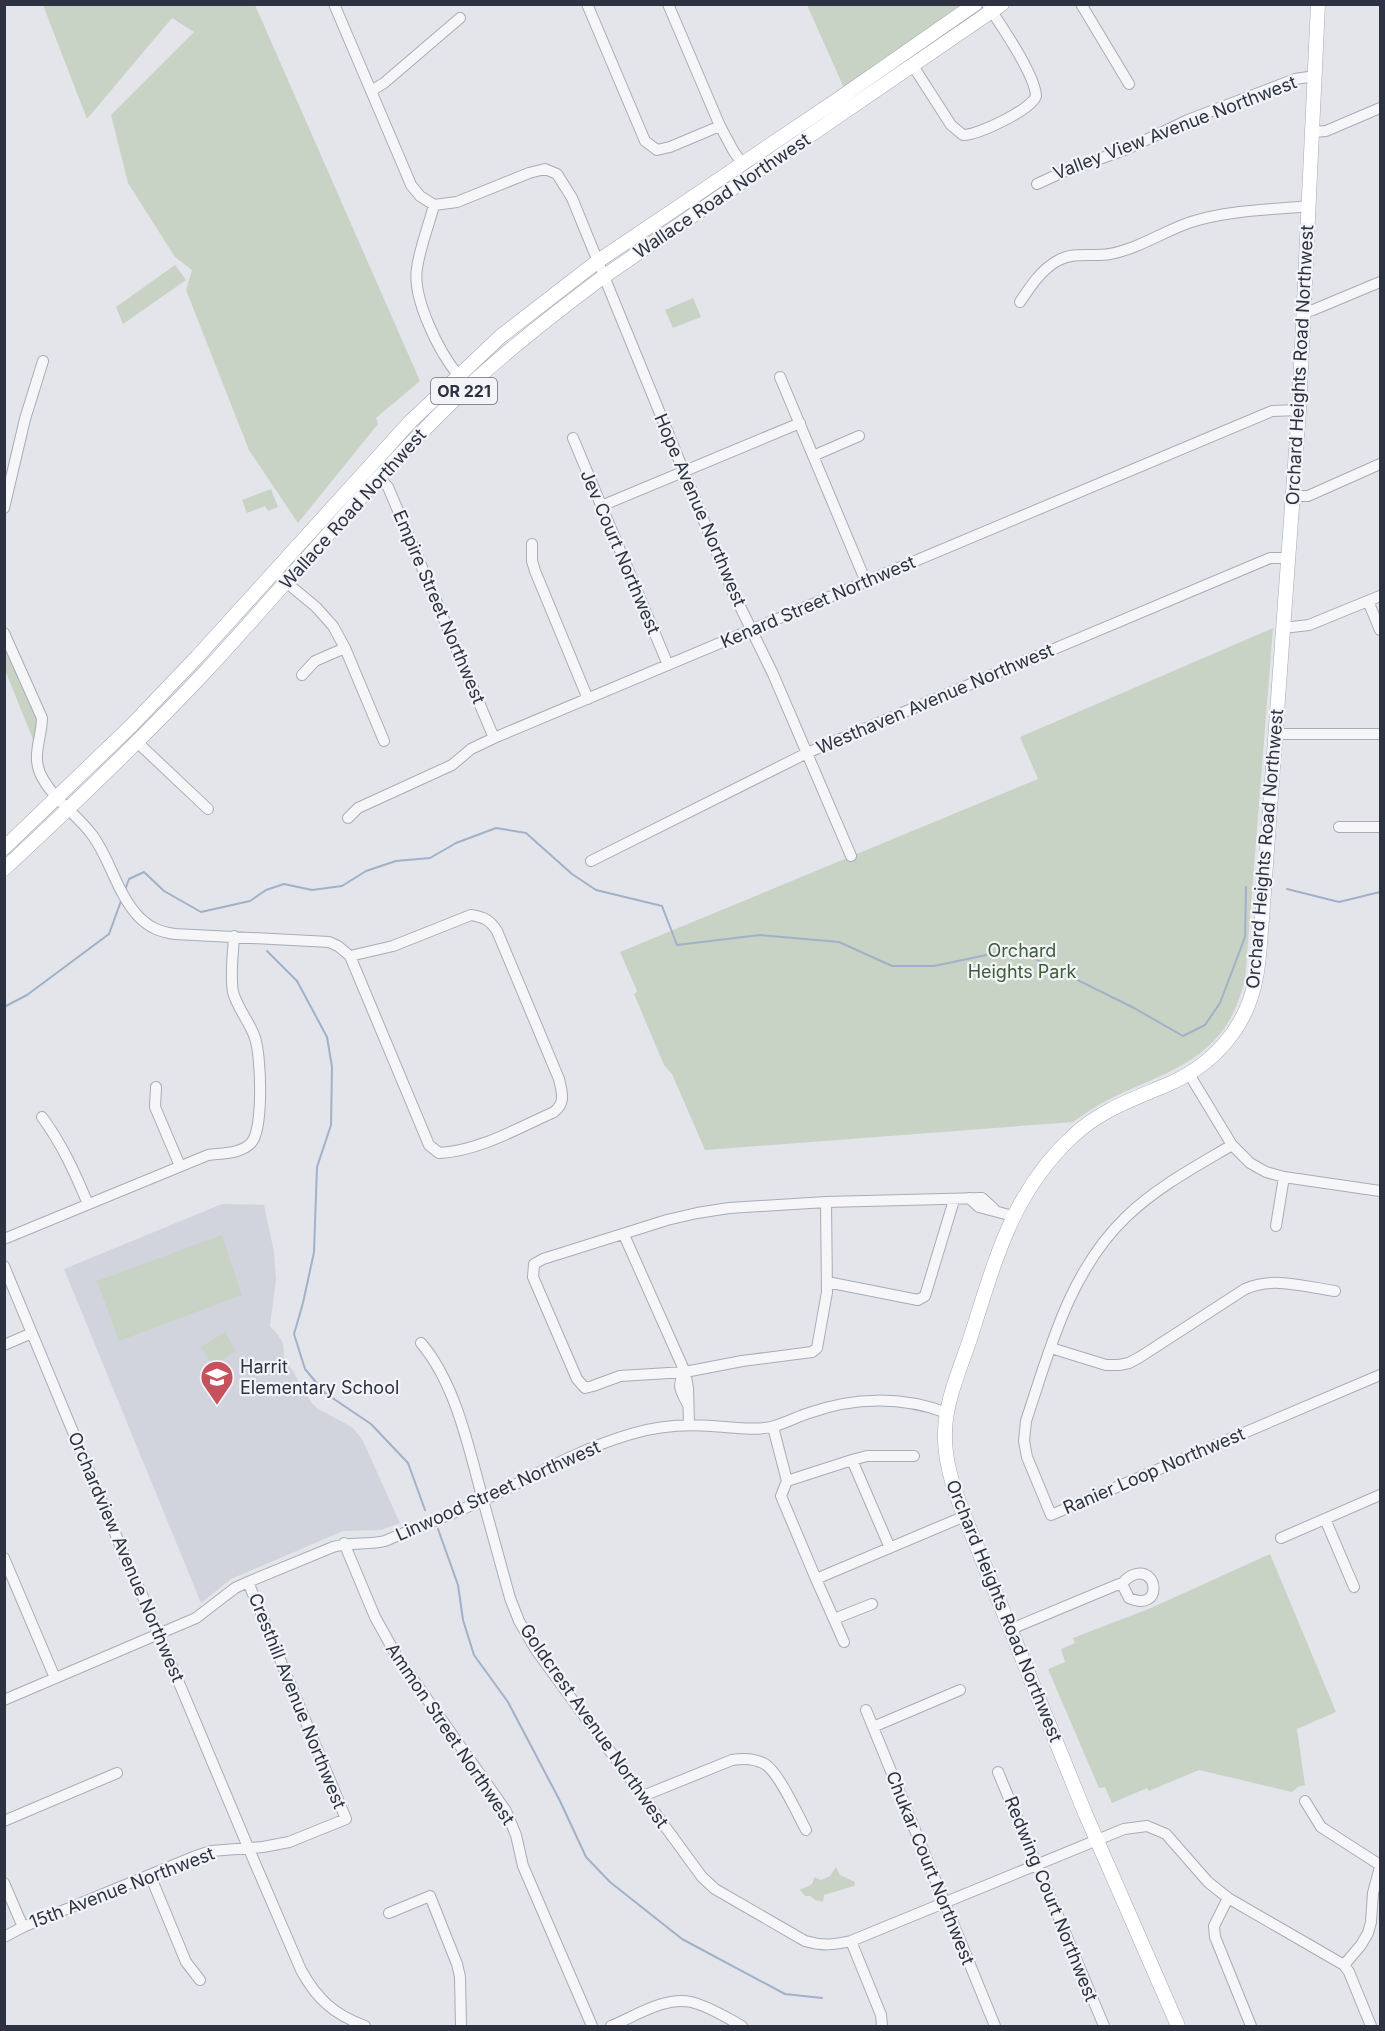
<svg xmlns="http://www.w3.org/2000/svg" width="1385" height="2031" font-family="Inter,sans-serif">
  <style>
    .built { fill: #d1d4dc }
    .green { fill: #c8d3c5 }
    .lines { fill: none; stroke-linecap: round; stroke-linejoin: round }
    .stream { stroke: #a1b1c7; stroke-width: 2 }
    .minor-casing { stroke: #a8acb4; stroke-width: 12 }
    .major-casing { stroke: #a3a9b5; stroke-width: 15 }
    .minor { stroke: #f6f6f9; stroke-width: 10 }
    .major { stroke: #fff; stroke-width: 14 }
    .labels { text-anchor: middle; stroke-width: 4.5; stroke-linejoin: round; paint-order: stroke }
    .shield { fill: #f3f4f8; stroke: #686c78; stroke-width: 1.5 }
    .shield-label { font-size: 16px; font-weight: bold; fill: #2c3241 }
    .street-label { font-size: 18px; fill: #2c3241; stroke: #f3f4f8 }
    .park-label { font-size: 18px; fill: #3e5c3a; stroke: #f3f4f8 }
    .poi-label { font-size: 18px; fill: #2c3241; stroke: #f3f4f8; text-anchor: start }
  </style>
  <rect width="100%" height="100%" fill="#e3e5ea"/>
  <path class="built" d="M222 1204 264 1205 274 1252 276 1280 270 1326 278 1335 283 1343 284 1356 311 1402 318 1409 352 1427 362 1439 400 1523 381 1530 343 1531 231 1579 201 1603 64 1269Z"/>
  <path class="green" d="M43 5H255L420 381 376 418 378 424 298 523 249 450 186 290 192 270 175 257 128 183 111 115 194 32 172 18 87 119Z
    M807 5H975L848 97Z
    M175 265 186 280 123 324 116 307Z
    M693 298 701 317 673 328 665 310Z
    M271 489 278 507 268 511 265 506 247 513 242 500Z
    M1273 628 1245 980C1241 993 1237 1007 1230 1019 1204 1066 1152 1077 1108 1100 1096 1106 1084 1114 1073 1122L705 1150 672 1074 664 1065 634 994 637 991 620 952 1038 779 1020 737Z
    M4 632 47 729 34 742 5 670Z
    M222 1235 242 1295 119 1341 97 1281Z
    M225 1332 236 1351 213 1366 201 1347Z
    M1270 1554 1336 1712 1297 1729 1305 1785 1298 1787 1292 1792 1199 1770 1149 1791 1147 1788 1112 1803 1105 1787 1099 1788 1048 1669 1065 1662 1061 1649 1075 1643 1073 1638 1151 1608Z
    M836 1867 840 1875 855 1882 854 1886 824 1895 823 1902 815 1900 810 1896H805L800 1890C807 1885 813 1888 814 1877L821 1880 830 1876Z"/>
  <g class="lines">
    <path class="stream" d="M1287 889 1339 902 1380 892
      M125 890 129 879 144 872 164 891 201 912 250 901 266 890 284 884 312 890 342 886 366 871 396 861 430 858 456 843 496 828 526 833 572 874 596 890 662 906 677 945 760 935 839 942 892 966H934L1015 949 1134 1008 1183 1036 1205 1025 1220 1003 1245 937 1246 887
      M267 951 297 981 327 1037 332 1067 331 1125 317 1167 314 1252 303 1303 294 1334 305 1369 325 1393 371 1424 408 1463 425 1510
      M4 1007 27 995 109 934 121 901
      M438 1529 458 1585 463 1620 474 1655 508 1702 560 1801 586 1857 610 1882 682 1939 785 1994 822 1998"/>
    <g class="minor-casing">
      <path id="minor" d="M334 4 406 173 411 185 420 196 434 205 457 202 529 173 545 169 557 174 572 198 733 592 773 674 851 856
        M587 4 645 141 657 150 670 147 720 126
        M668 4 720 126 734 152 743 164
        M1081 4 1129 84
        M913 66 951 125 963 135C978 135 1031 110 1036 96 1035 74 1000 24 987 4
        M371 91 384 83 460 18
        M1313 132 1326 131 1380 108
        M1037 184 1063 172 1127 149 1188 120 1295 79 1315 76
        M434 205C429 225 420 247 417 268 412 298 439 352 458 375
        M1020 302C1030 287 1041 270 1057 261 1074 251 1092 257 1110 254 1138 249 1164 231 1191 222 1229 210 1270 210 1309 206
        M1304 312 1313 310 1380 282
        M780 377 866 582
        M573 438 668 665
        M813 456 859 436
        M379 478 388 487 494 738
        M1293 496H1308L1380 464
        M601 506 800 423
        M4 508 25 419 43 361
        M532 544V561L535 571 588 699
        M281 578 316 607 333 626 345 648 384 741
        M1368 601 1380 630
        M1283 628 1309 625 1380 596
        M4 633 42 718C42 736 32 755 40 773 51 798 77 814 93 836 111 861 117 894 139 917 150 928 160 932 175 934L329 942 338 946 350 956
        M302 675 315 661 345 648
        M1276 734H1380
        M137 742 208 809
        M348 818 358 808 452 765 471 749 494 738 1272 411 1299 410
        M1339 827H1380
        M591 861 807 753 1270 558H1288
        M471 915C484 917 490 920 497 931L559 1079C562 1093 566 1102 554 1112 518 1128 479 1151 439 1153L429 1145 350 956 393 946Z
        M1189 1074 1232 1145 1250 1163 1266 1172 1284 1177 1380 1191
        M156 1087 155 1107 180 1166
        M42 1117C62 1144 75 1173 88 1204
        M1232 1145C1195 1167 1157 1187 1126 1217 1069 1272 1050 1349 1026 1421L1024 1441 1027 1457 1051 1515 1380 1375
        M969 1198 979 1207 1013 1216
        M826 1202 982 1198 994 1209
        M1276 1226 1284 1177
        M624 1235 685 1372 688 1388 689 1425
        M4 1239 208 1155C222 1153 241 1154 251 1143 264 1130 261 1055 255 1038 250 1022 237 1008 233 992 230 975 233 954 234 936
        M4 1266 130 1569 140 1590 248 1847 301 1970C317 1999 333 2014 365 2026
        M827 1282 918 1300 925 1296 954 1200
        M421 1343C456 1384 469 1449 483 1500 492 1533 501 1565 510 1598L519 1621 536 1650 702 1877 715 1889 805 1941C822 1946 834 1945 851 1941L1124 1829 1147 1826 1166 1834 1208 1882 1228 1898 1344 1965 1349 1972 1371 2026
        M4 1345 32 1333
        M1051 1348 1106 1365H1119L1129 1363 1140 1357 1245 1289C1273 1276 1306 1287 1335 1291
        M685 1372 620 1376 593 1386 585 1388 577 1379 533 1277 534 1264 543 1259 667 1220 697 1213 729 1208 826 1202 827 1292 817 1348 812 1352 742 1361 685 1372C676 1386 681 1391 688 1405
        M773 1427 787 1481 781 1496 816 1579
        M787 1481 852 1460
        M1325 1519 1354 1587
        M1281 1538 1380 1495
        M344 1543 375 1617 396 1655 506 1811 516 1835 523 1866 592 2026
        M890 1548 852 1460 867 1456H914
        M4 1558 55 1678
        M834 1619 872 1604
        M1011 1629 1119 1584H1122C1125 1580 1128 1577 1133 1575 1159 1565 1163 1613 1129 1598L1122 1584
        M844 1642 816 1579 965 1516
        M4 1700 196 1618 235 1588 248 1582 333 1547C350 1542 368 1545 385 1541 424 1524 465 1510 502 1491 544 1470 586 1447 631 1434 657 1426 685 1424 712 1426 731 1427 752 1431 771 1427 784 1424 796 1417 809 1413 854 1397 902 1396 947 1413
        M866 1710 995 2026
        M873 1727 960 1690
        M998 1772 1104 2026
        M643 1796 732 1760C743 1758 754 1758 765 1764 779 1773 797 1813 806 1830
        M1305 1801 1321 1827 1380 1865
        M4 1821 117 1773
        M150 1875 186 1962 200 1980
        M4 1883 23 1927
        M1228 1898 1214 1926 1215 1937 1251 2026
        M389 1913 430 1896 457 1964 460 1977 461 2026
        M4 1937 23 1927 193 1857 211 1851 263 1847 289 1842 346 1819 248 1582
        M851 1941 881 2015 882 2026
        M1344 1965 1361 1945 1368 1933 1371 1922 1373 1893 1380 1867
        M611 2026C634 2017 665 1996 691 2002 709 2006 727 2018 742 2026"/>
    </g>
    <g class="major-casing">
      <path id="major" d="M4 848 131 726 197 657 410 422 501 336 598 261 837 100 975 4
        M4 869C73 805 141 740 205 672 289 582 367 484 456 398 502 354 552 315 603 277L1002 4
        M1178 2026 1085 1813 962 1510C952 1484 944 1459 945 1431 946 1400 960 1369 970 1339 995 1262 1011 1193 1073 1136 1099 1111 1131 1100 1164 1086 1211 1067 1247 1029 1256 977 1260 958 1260 938 1262 919L1299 410 1318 4"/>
    </g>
    <use href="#minor" class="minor"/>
    <use href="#major" class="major"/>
  </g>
  <defs>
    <g id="school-pin" transform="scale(1.725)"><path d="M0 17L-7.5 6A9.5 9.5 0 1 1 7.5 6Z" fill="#c5525c" stroke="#f3f4f8"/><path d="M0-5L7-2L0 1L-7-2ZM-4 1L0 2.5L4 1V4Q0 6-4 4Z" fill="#fff"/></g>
  </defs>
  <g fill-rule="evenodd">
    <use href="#school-pin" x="217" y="1377"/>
  </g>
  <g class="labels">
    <rect class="shield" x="431" y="378" width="66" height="26" rx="4.5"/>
    <g class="shield-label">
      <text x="464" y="397">OR 221</text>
    </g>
    <g class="street-label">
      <text transform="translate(1175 128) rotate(-21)" y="6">Valley View Avenue Northwest</text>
      <text transform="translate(722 196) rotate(-34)" y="6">Wallace Road Northwest</text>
      <text transform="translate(1300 365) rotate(-87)" y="6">Orchard Heights Road Northwest</text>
      <text transform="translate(353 509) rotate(-48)" y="6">Wallace Road Northwest</text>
      <text transform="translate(700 510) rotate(67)" y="6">Hope Avenue Northwest</text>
      <text transform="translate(620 552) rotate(67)" y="6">Jev Court Northwest</text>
      <text transform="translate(818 602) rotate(-23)" y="6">Kenard Street Northwest</text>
      <text transform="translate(439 607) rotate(67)" y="6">Empire Street Northwest</text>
      <text transform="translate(935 699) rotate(-23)" y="6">Westhaven Avenue Northwest</text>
      <text transform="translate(1265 849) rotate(-85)" y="6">Orchard Heights Road Northwest</text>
      <text transform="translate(1154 1471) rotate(-23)" y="6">Ranier Loop Northwest</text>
      <text transform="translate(498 1491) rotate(-24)" y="6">Linwood Street Northwest</text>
      <text transform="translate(126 1557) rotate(67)" y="6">Orchardview Avenue Northwest</text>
      <text transform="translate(1004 1611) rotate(68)" y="6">Orchard Heights Road Northwest</text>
      <text transform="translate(297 1701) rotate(68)" y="6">Cresthill Avenue Northwest</text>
      <text transform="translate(594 1726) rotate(55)" y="6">Goldcrest Avenue Northwest</text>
      <text transform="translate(450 1734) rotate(56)" y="6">Ammon Street Northwest</text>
      <text transform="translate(930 1868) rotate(68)" y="6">Chukar Court Northwest</text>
      <text transform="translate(122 1888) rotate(-21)" y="6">15th Avenue Northwest</text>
      <text transform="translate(1051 1899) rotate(68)" y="6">Redwing Court Northwest</text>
    </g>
    <g class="park-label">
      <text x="1022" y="957">Orchard<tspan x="1022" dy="21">Heights Park</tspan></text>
    </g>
    <g class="poi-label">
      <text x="240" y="1373">Harrit<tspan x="240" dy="21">Elementary School</tspan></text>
    </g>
  </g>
  <rect width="1385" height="2031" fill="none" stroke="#2c3241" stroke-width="12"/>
</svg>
